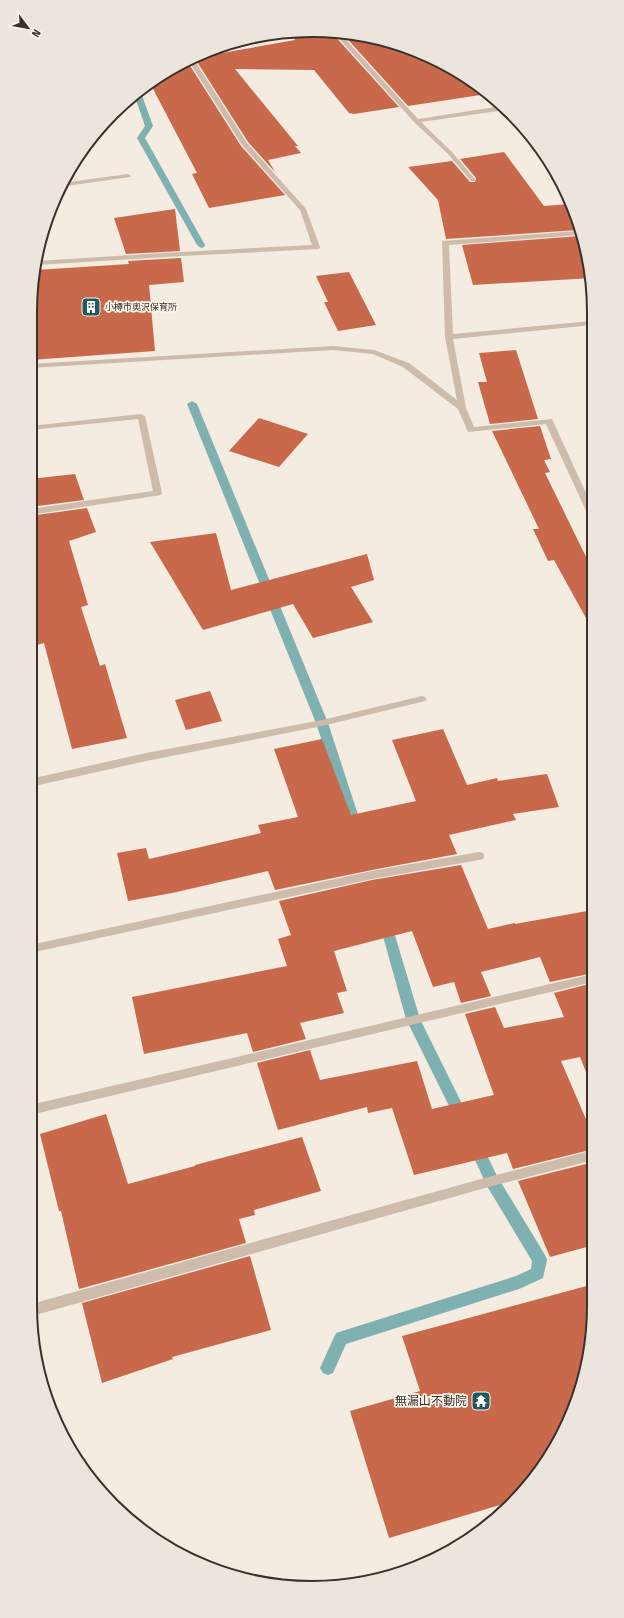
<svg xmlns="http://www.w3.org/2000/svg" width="624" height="1618" font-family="'Fira Sans Condensed','Noto Sans JP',sans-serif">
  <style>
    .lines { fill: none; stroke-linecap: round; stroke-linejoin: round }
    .stream { fill: #7fb0b2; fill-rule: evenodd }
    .building { fill: #c8694b }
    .lane { fill: #cdbbac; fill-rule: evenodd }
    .street { fill: #cdbbac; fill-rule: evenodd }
    .labels { text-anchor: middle; stroke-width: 3.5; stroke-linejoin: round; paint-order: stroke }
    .far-poi-label { font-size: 9px; fill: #3b302b; stroke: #fbf5ee; text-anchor: start }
    .near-poi-label { font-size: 12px; fill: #3b302b; stroke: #fbf5ee; text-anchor: end }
    .rim { fill: none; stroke: #3b302b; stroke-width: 2 }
  </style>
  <rect width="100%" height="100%" fill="#f4ebe1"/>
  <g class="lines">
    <path class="stream" d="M140 90 153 126 145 138 205 245 204 247 201 248 197 245 137 138 145 126 134 94Z
      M192 401 197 404 328 723 363 830 361 833 357 835 353 833 351 830 316 723 187 404Z
      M385 917 389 918 391 922 420 1019 469 1118 467 1122 462 1124 457 1122 406 1019 379 922 381 918Z
      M475 1139 480 1141 497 1176 545 1255 547 1260 543 1278 519 1289 346 1344 333 1373 328 1375 323 1373 320 1368 336 1333 516 1276 531 1269 532 1261 487 1186 468 1145 470 1141Z"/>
  </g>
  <path class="building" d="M333 31V34L399 107 354 114 349 113 314 70 235 69 298 146H295L301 153 268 160 275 172 248 142 194 57 220 51 222 53 295 40 289 32Z
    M341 32 385 40 468 77 487 94 408 106Z
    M187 61 241 146 285 195 209 208 192 174 197 173 150 83 171 68Z
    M504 152 544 206 570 204 578 230 446 239 438 200 408 167 452 161 470 182H475L476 178 460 159Z
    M175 209 180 251 126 254 114 218Z
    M580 236 592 278 473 285 462 245Z
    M181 258 184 282 149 285 155 351 30 360V312L36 270 129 264 128 261Z
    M349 272 376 325 338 331 324 302H328L316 276Z
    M516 350 538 419 490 424 478 382H487L479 353Z
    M259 418 308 434 279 467 229 451Z
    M540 426 551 459 544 460 550 472 545 473 592 569V629L554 560 548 561 533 529H539L492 431Z
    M75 474 84 500 30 507V479Z
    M87 508 96 532 69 541 88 605 81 607 100 666 105 664 127 738 72 749 44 643 30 647V516Z
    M216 533 231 590 367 554 374 580 351 587 373 622 313 638 293 604 203 630 150 542Z
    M210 691 222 721 186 730 175 700Z
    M443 729 467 785 497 778 498 781 547 774 559 807 513 814 516 820 449 835 457 854 372 870 275 890 268 871 172 893 128 901 117 853 146 848 149 859 261 833 258 825 298 817 274 749 322 739 351 815 416 801 392 740Z
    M461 865 488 929 515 923V924L593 910V973L550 982 540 957 481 972 491 996 461 1003 454 982 433 987 412 931 334 951 347 991 337 993 344 1013 300 1023 306 1039 253 1052 247 1033 144 1054 132 997 287 966 278 939 291 935 279 901 372 880Z
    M593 983V1087H592L580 1057 561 1061 594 1138V1149L513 1169 507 1153 414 1175 392 1108 368 1113 367 1107 278 1130 257 1063 310 1050 320 1080 417 1061 432 1109 494 1095 465 1014 495 1007 504 1028 564 1017 554 993Z
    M106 1114 128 1184 195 1166V1165L302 1137 321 1191 254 1210 255 1215 239 1219 246 1243 79 1289 61 1211H59L40 1134Z
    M594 1162V1245L550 1257 518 1181Z
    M250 1256 271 1330 172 1357 173 1359 102 1383 82 1303Z
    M594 1284V1306L584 1379 565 1431 536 1477 510 1502 389 1538 350 1411 420 1391 402 1336Z"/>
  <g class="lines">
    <path class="lane" d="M193 58 247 143 306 209 320 247 319 249 163 257 159 255 163 253 312 245 300 210 242 145 188 60Z
      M141 414 145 416 162 493 161 495 30 515V509L153 491 138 419 30 430V426Z
      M479 852 483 853 484 856 483 859 479 860 372 879 30 953V945L372 871Z
      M594 1150V1160L492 1186 32 1316 31 1304 492 1176Z"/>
    <path class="street" d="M334 31 339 32 418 119 502 106 505 110 421 122 452 152 475 179V181H471L448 154 414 122 334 33Z
      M128 174 131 176 130 177 59 187 62 183Z
      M578 231 579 235 449 245 453 334 592 321V325L453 339 466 408 474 427 552 419 592 506V518L588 515 546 424 468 432 458 409 403 367 373 354 333 350 30 368V364L333 346 374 350 409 363 457 400 445 337 442 241Z
      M163 253 167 255 166 257 36 265 37 261Z
      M422 696 425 697 427 699 425 701 322 726 146 761 30 787V779L146 753 322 720Z
      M593 974V982L30 1115V1105Z"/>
  </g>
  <defs>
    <g id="building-square" transform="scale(1)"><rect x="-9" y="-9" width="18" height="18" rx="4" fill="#1f5a5e" stroke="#fbf5ee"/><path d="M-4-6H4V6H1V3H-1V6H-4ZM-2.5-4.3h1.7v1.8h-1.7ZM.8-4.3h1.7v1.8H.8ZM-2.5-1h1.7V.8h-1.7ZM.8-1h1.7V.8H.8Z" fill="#fff"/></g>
    <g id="temple-square" transform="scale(1)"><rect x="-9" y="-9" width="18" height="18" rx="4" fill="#1f5a5e" stroke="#fbf5ee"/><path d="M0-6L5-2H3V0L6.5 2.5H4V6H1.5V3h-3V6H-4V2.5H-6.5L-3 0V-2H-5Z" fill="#fff"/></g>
  </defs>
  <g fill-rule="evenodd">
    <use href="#building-square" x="91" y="307"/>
    <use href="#temple-square" x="481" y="1401"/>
  </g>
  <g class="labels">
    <g class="far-poi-label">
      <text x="105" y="310">小樽市奥沢保育所</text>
    </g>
    <g class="near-poi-label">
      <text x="467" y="1405">無漏山不動院</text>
    </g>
  </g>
  <path d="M0 0H624V1618H0ZM312 37H312A275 275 0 0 1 587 312V1306A275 275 0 0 1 312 1581H312A275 275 0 0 1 37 1306V312A275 275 0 0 1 312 37Z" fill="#ece5de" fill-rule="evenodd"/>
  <path class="rim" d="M312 37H312A275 275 0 0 1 587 312V1306A275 275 0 0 1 312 1581H312A275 275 0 0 1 37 1306V312A275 275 0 0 1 312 37Z"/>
  <g transform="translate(28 28) rotate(122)" stroke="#fbf5ee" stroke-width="3" paint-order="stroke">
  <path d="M0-3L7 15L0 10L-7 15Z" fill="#3b302b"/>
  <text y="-6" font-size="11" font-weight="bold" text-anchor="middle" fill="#3b302b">N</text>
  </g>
</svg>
